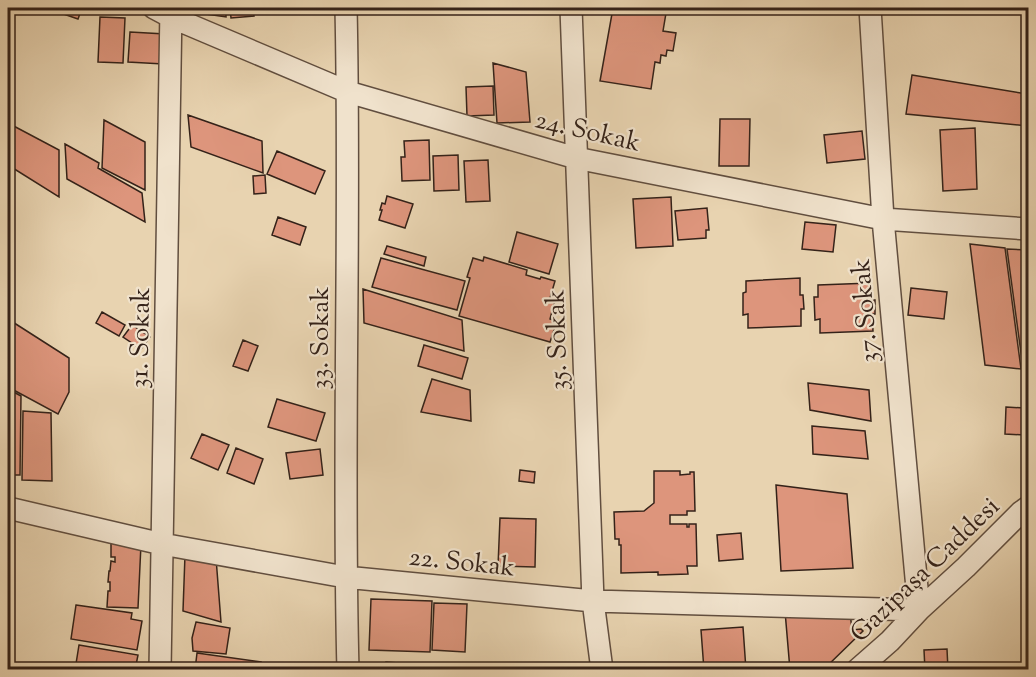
<svg xmlns="http://www.w3.org/2000/svg" width="1036" height="677" font-family="'Sorts Mill Goudy',serif">
  <style>
    .building { fill: #dd957c; stroke: #342219; stroke-width: 1.5 }
    .lines { fill: none; stroke-linecap: round; stroke-linejoin: round }
    .minor-casing { stroke: #614e3f; stroke-width: 24 }
    .minor { stroke: #f0e2cc; stroke-width: 21 }
    .labels { text-anchor: middle; stroke-width: 4.5; stroke-linejoin: round; paint-order: stroke }
    .street-label { font-size: 26px; fill: #342219; stroke: #f0e2cc }
  </style>
  <rect width="100%" height="100%" fill="#e8d3b0"/>
  <filter id="stains"><feTurbulence type="fractalNoise" baseFrequency=".00333" numOctaves="4"/><feColorMatrix values="0 0 0 0 .2 0 0 0 0 .09 0 0 0 0 .02 0 0 0 .5 -.17"/></filter>
  <radialGradient id="worn" r=".72"><stop offset=".6" stop-color="#630" stop-opacity="0"/><stop offset="1" stop-color="#630" stop-opacity=".3"/></radialGradient>
  <path class="building" d="M49 8H82L78 19 49 9Z
    M192 8H226V17L191 12Z
    M230 8H253L254 16 231 18Z
    M613 8H635L666 13 663 31 676 33 673 51 667 50 666 56 661 55 660 63 655 62 651 89 600 81Z
    M100 17 125 18 123 63 98 62Z
    M130 32 165 34 163 64 128 62Z
    M493 63 526 72 530 122 497 123Z
    M912 75 1027 94 1028 126 906 114Z
    M493 86 494 115 467 116 466 87Z
    M188 115 262 141 263 173 191 147Z
    M720 119H750L749 166H719Z
    M104 120 145 142V190L102 168Z
    M8 123 59 150V197L8 165Z
    M975 128 977 189 943 191 940 130Z
    M862 131 865 159 827 163 824 135Z
    M429 140 430 180 402 181 401 157H405L404 141Z
    M65 144 99 163 98 168 142 193 145 222 67 179Z
    M277 151 325 171 315 194 267 174Z
    M458 155 459 190 434 191 433 156Z
    M488 160 490 201 466 202 464 161Z
    M265 175 266 193 254 194 253 176Z
    M387 196 413 204 405 228 379 220 382 210H380L382 203 385 204Z
    M671 197 673 246 636 248 633 199Z
    M707 208 709 230H706V238L678 240 675 211Z
    M278 217 306 227 300 245 272 235Z
    M805 222 836 225 833 252 802 249Z
    M517 232 558 244 549 274 509 262Z
    M970 244 1005 248 1021 369 985 365Z
    M387 246 426 257 424 266 384 254Z
    M1007 249 1028 250V368H1023Z
    M484 257 527 270 526 275 540 279 541 277 555 281 550 298 555 300 550 319 557 321 550 342 459 316 470 278 467 277 473 258 483 261Z
    M381 258 465 281 457 310 372 287Z
    M800 278V295H803L804 309H801V326L748 328V314L743 315V293L746 292V281Z
    M871 283 872 300H875V314H872L873 331 820 333V319L815 320 814 297H818V285Z
    M911 288 947 292 944 319 908 315Z
    M363 289 462 320 464 351 364 323Z
    M102 312 125 325 119 336 96 323Z
    M8 319 69 358V392L58 414 8 387Z
    M132 325 150 337 141 349 123 337Z
    M243 340 258 346 248 371 233 366Z
    M424 345 468 358 462 379 418 366Z
    M432 379 470 390 471 421 421 412Z
    M808 383 869 390 871 421 810 410Z
    M8 389 21 396 20 475H8Z
    M277 399 325 413 316 441 268 427Z
    M1006 407 1025 408 1024 435 1005 434Z
    M23 411 51 413 52 481 22 480Z
    M812 426 865 431 868 459 813 454Z
    M202 434 229 445 218 470 191 458Z
    M236 448 263 459 254 484 227 473Z
    M320 449 323 475 290 479 286 453Z
    M520 470 535 472 534 483 519 481Z
    M654 471H680V475L690 474V472H694L695 511H687V515H670V524H687V527H689V524H696L697 566H687L688 574 658 575V572L621 573V545H619V539H615L614 512 644 511 654 503Z
    M776 485 847 494 853 568 781 571Z
    M500 518 536 519 535 567 498 566Z
    M741 533 743 559 719 561 717 535Z
    M111 542 141 544 138 608 107 607 108 591H110V582H108L109 571H110L111 561 115 562V557H111Z
    M185 555 216 558 221 622 183 611Z
    M371 599 432 601 430 652 369 650Z
    M434 603 467 604 465 652 432 650Z
    M76 605 132 613 131 619 142 621 137 650 71 639Z
    M785 611 850 612 852 630 861 629 863 631 824 669 790 670Z
    M196 622 230 628 226 654 193 651 192 638Z
    M743 627 746 670H704L701 630Z
    M79 645 138 655 135 670H75Z
    M947 649 948 670H925L924 650Z
    M197 653 261 662 260 670H195Z
    M386 662 436 666 435 670H385Z"/>
  <g class="lines">
    <g class="minor-casing">
      <path id="minor" d="M154 8 171 17 348 92 576 158 883 219 1028 229
        M346 8C351 228 342 449 348 670
        M571 8 593 601 602 670
        M8 508 162 544 345 577 593 601 919 610 883 219 870 8
        M160 670 171 8
        M857 670 890 641 919 610 966 567 1021 512 1028 507"/>
    </g>
    <use href="#minor" class="minor"/>
  </g>
  <g class="labels">
    <g class="street-label">
      <text transform="translate(588 130) rotate(13)" y="9">24. Sokak</text>
      <text transform="translate(864 311) rotate(-95)" y="9">37. Sokak</text>
      <text transform="translate(139 338) rotate(-89)" y="9">31. Sokak</text>
      <text transform="translate(319 338) rotate(-90)" y="9">33. Sokak</text>
      <text transform="translate(556 340) rotate(-92)" y="9">35. Sokak</text>
      <text transform="translate(462 561) rotate(6)" y="9">22. Sokak</text>
      <text transform="translate(924 569) rotate(-44)" y="9">Gazipaşa Caddesi</text>
    </g>
  </g>
  <rect width="1036" height="677" fill="none" stroke="#e8d3b0" stroke-width="30"/>
  <rect x="9" y="9" width="1018" height="659" fill="none" stroke="#342219" stroke-width="3"/>
  <rect x="15" y="15" width="1006" height="647" fill="none" stroke="#342219" stroke-width="1.5"/>
  <rect width="100%" height="100%" filter="url(#stains)"/>
  <rect width="100%" height="100%" fill="url(#worn)"/>
</svg>
